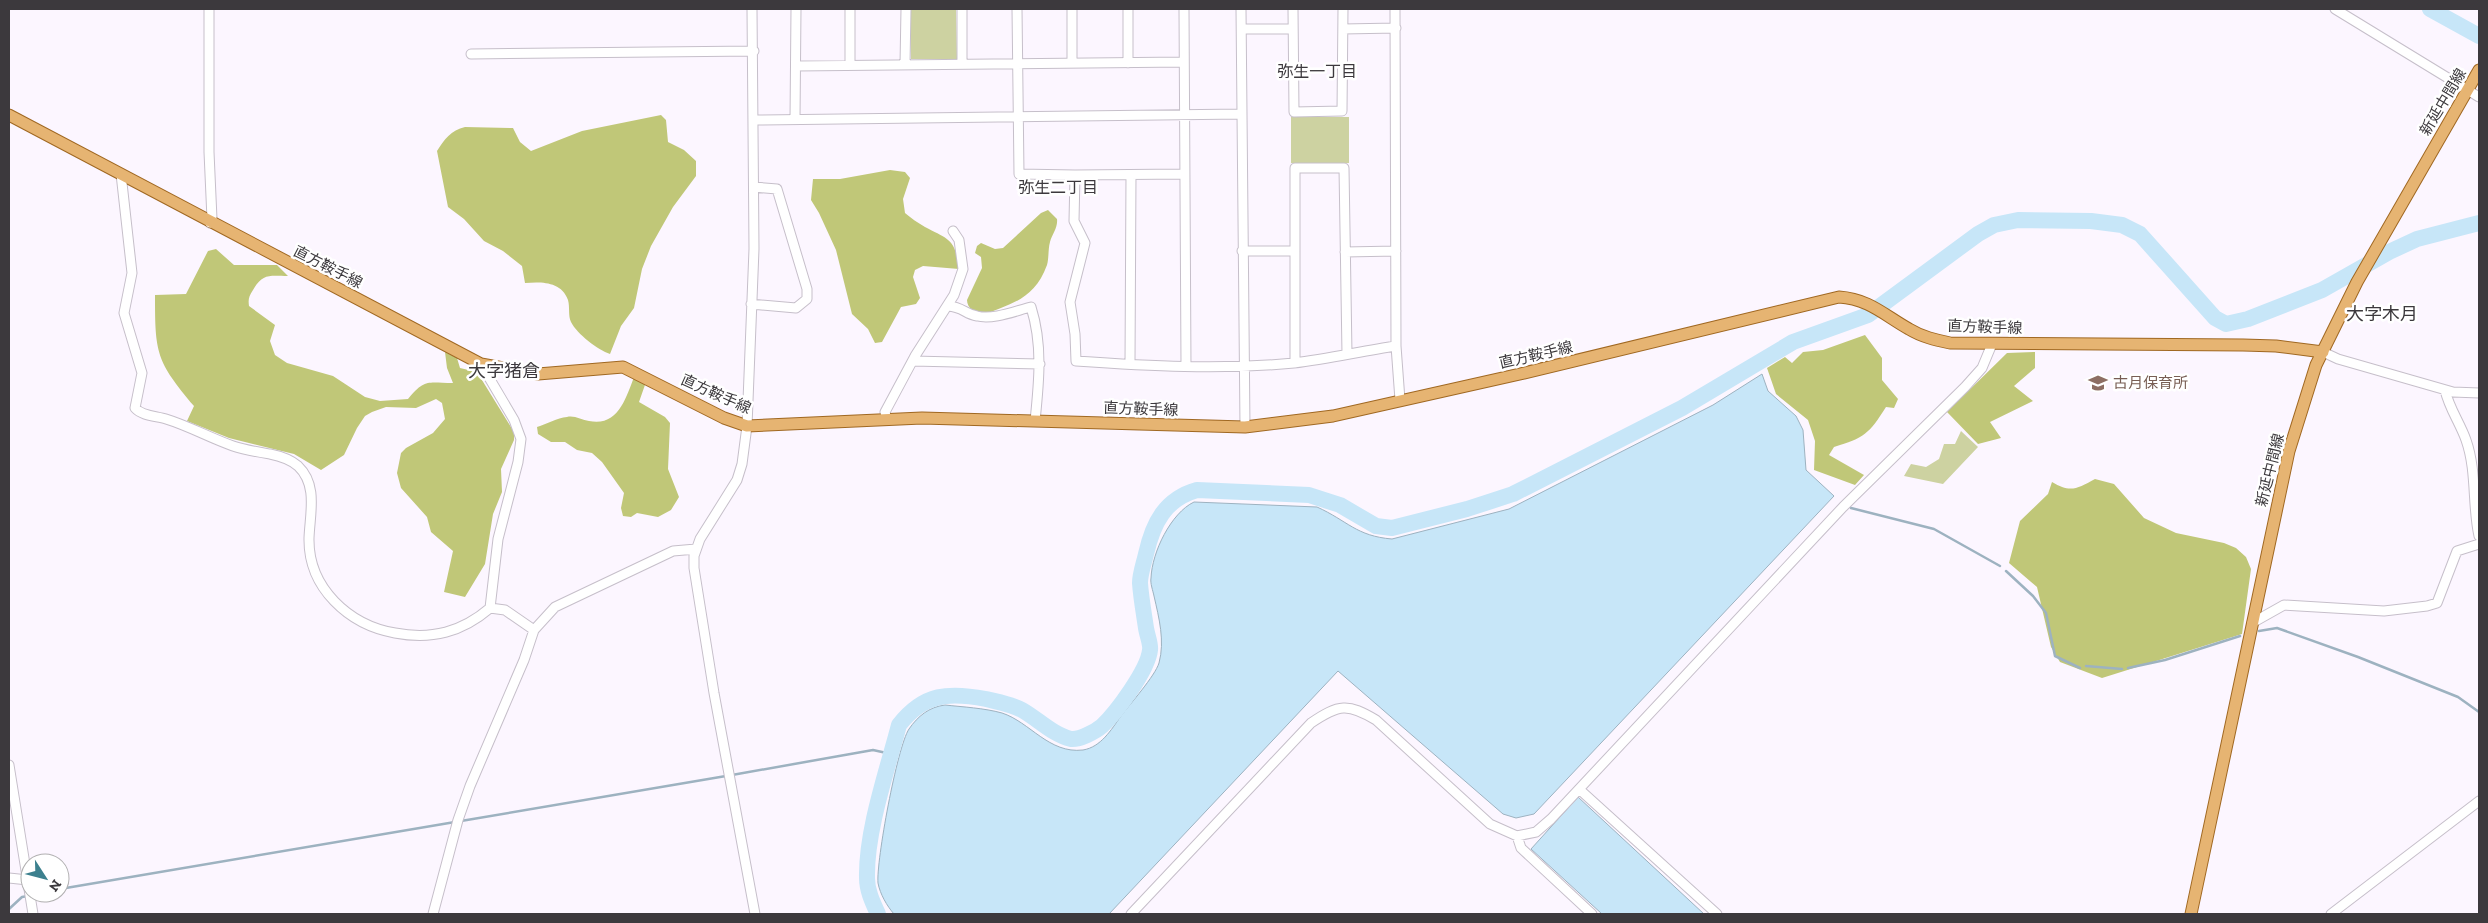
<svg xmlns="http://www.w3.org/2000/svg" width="2488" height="923" font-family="'Zilla Slab','Noto Sans JP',serif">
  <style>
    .green { fill: #cdd2a1 }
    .forest { fill: #c0c778 }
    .water { fill: #c7e6f8; stroke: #9db2c0 }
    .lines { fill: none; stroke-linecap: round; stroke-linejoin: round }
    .stream { stroke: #9db2c0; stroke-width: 2.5 }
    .river { stroke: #c7e6f8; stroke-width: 16 }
    .minor-casing { stroke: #c6bfca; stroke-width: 11 }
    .major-casing { stroke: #a06822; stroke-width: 13 }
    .minor { stroke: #fff; stroke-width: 9 }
    .major { stroke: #e6b472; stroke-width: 11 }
    .labels { text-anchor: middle; stroke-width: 5; stroke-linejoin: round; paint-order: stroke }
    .street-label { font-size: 15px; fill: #3c393d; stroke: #fff }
    .education-label { font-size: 15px; fill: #785e54; stroke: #fff; text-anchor: start }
    .neighbourhood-label { font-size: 16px; fill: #3c393d; stroke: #fff }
    .quarter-label { font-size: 18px; fill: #3c393d; stroke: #fff }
  </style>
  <rect width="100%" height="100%" fill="#fcf6ff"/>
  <path class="green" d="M910 9H956L957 59H911Z
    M1291 117H1349V163H1291Z
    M1961 431 1978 447 1943 484 1904 476 1911 464 1926 467 1939 459 1944 444H1955Z"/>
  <path class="forest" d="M661 115 666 120 668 142 684 150 696 161V176L673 207 651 246 642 269 634 308 621 326 610 354C598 350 577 334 571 322 568 316 570 307 568 300 561 281 541 282 525 283L522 266 503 251 484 241 464 219 448 207 437 151C444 140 451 130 465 127L513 128 520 142 531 151 582 131Z
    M890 170 905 172 910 178 903 199 905 213C911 218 918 223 925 227 948 239 956 239 959 269L923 266 915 270 913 277 920 298 916 304 901 307 882 342 875 343 868 329 852 314 836 250 819 213 811 200 813 179H840Z
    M1048 210 1057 219C1058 228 1052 234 1050 242 1048 249 1049 258 1047 265 1034 300 1012 303 981 316 975 313 967 308 967 300L982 268 981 257 975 253 977 246 981 243 995 249 1003 248 1041 213Z
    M216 249 234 265H277L288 276C269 276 263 273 253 290 249 296 248 299 249 306L275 325 270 341 275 355 287 363 333 376 365 397 380 401 408 399C425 378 428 383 453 383L447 368 445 352 457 358 460 368 477 372 514 432V440L501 469 502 492 493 514 485 564 465 597 444 592 453 551 431 532 427 517 401 488 397 473 401 453 406 448 433 433 445 419 442 403 436 399 416 408 386 407 372 412 365 416 357 428 344 455 321 470 294 454 229 438 187 421 194 406C156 361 155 353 155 295L186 294 208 251Z
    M1865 335 1882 358V380L1898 399 1894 408 1886 407C1869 434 1864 438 1834 447L1829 455 1864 475 1855 485 1814 470 1815 441 1808 420 1776 394 1767 368 1785 357 1792 363 1803 352 1823 350Z
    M2035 352V368L2014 386 2033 401 1990 422 2001 438 1978 444 1947 412 2007 353Z
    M634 377 646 382 639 402 665 417 670 423 668 469 679 497 671 510 658 517 637 513 631 517 623 516 621 508 624 493 602 462 592 453 577 450 565 442H551L538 434 537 427C547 424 557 418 567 417 574 415 582 420 589 421 618 427 626 398 634 377Z
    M2095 479 2114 484 2144 518 2176 533 2224 543 2236 548 2246 557 2251 569 2242 634 2102 678 2060 662 2051 647 2037 587 2009 563 2020 521 2048 494 2052 482C2070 493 2077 489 2095 479Z"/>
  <path class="water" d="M1762 374 1768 391 1796 416 1803 430 1806 470 1834 496 1534 814 1516 818 1503 814 1338 671 1109 914H894C887 906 880 894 878 883 876 862 897 747 909 729 918 716 929 707 945 705 963 707 984 708 1002 713 1030 722 1049 754 1083 750 1101 747 1111 730 1121 716 1130 704 1155 676 1159 663 1165 641 1159 618 1154 596 1153 591 1150 583 1151 578 1152 552 1171 513 1194 502L1317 507C1348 521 1356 536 1392 539L1509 509 1713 405Z
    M1578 797 1704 914H1602L1531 849Z"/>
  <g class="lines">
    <path class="stream" d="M1851 508 1934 529 2000 566
      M2006 571 2033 596 2046 613 2055 656 2080 668
      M2259 631 2277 628 2358 657 2458 697 2479 712
      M2086 666 2122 669
      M2128 668 2165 660 2240 636
      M732 775 873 750 891 754
      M461 821 726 776
      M60 889 455 822
      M9 909 22 897 28 896"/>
    <path class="river" d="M2430 9 2479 36
      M878 914C873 903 867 891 867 878 866 831 887 771 899 725 924 693 949 692 986 699 998 702 1011 704 1022 710 1038 719 1053 735 1071 739 1079 740 1095 732 1102 726 1116 713 1148 670 1150 650 1151 644 1147 635 1146 628 1144 614 1141 598 1140 583 1140 574 1144 563 1146 554 1153 523 1165 499 1197 490L1309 495 1340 505 1376 526 1392 528 1467 509 1513 494 1682 408 1793 342 1868 315 1978 234 1994 225 2018 220 2091 221 2122 225 2140 234 2215 318 2226 324 2248 319 2322 290 2389 252 2417 239 2479 223"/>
    <g class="minor-casing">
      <path id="minor" d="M209 9V152L212 219 210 223
        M752 9 754 249 747 426 742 464 737 480 700 539 694 556V568L714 693 755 914
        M962 9V64
        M1017 9 1019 174 1075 175 1074 221 1085 243 1070 302 1075 334 1076 361C1147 366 1222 370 1294 363 1328 359 1362 351 1396 346
        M1072 9V63
        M1184 9 1186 365
        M1241 9 1245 427
        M1293 9 1294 112 1342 111 1343 9
        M1395 9 1396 346 1400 400
        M2335 9 2479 97
        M1242 29H1293
        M1343 29 1396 28
        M471 54 754 51
        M1128 63V9
        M905 64 906 9
        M850 65V9
        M796 66 1184 62
        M795 119 796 9
        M754 120 1242 114
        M121 174 132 273 124 313 142 373 135 408C142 416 156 416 166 419 189 426 210 438 233 446 245 450 258 452 270 454 280 456 290 459 298 466 318 485 310 513 309 538 308 588 349 625 395 633 432 640 462 632 490 608L498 539 518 462 521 439 514 420 481 364
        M1075 175 1184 174
        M1242 251H1295
        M1345 252 1396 251
        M751 304 796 308 807 299V289L777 189 754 187
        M948 306C963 307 965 314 977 316 993 320 1015 311 1031 307 1043 345 1039 382 1035 421
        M2323 352 2338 359 2453 392 2479 393
        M913 361 1040 364
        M1295 363V168H1344L1347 354
        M1130 364 1131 175
        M2445 390C2449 408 2460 423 2466 440 2477 471 2472 505 2479 536
        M887 420 885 412 915 356 954 295 963 269 959 240 953 231
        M490 608 505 610 534 630
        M2252 623 2284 605 2384 611 2427 606 2437 603 2457 551 2479 544
        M9 765 33 914
        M1579 789 1717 914
        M1517 836 1521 848 1592 914
        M9 878 28 880
        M433 914 458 820 470 786 524 660 534 630 555 607 673 551 696 549
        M1131 914 1311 723C1339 704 1348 703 1376 720L1490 824 1517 836 1536 832 1551 819 1843 507 1965 387 1982 368 1992 344
        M2331 914 2479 801"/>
    </g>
    <g class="major-casing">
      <path id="major" d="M9 115 481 364 538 374 623 367 724 418 747 426 922 418 1245 427 1333 416 1520 374 1839 297C1869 299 1884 315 1909 329 1922 337 1936 340 1950 343L2243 345 2276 346 2323 352
        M2191 914 2289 451 2316 365 2357 282 2479 70"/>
    </g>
    <use href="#minor" class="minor"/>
    <use href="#major" class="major"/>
  </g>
  <defs>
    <g id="school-bare" transform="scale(1.5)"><path d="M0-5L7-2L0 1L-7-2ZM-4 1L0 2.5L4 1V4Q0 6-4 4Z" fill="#8d6e63" stroke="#fff" stroke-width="2.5" paint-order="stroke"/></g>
  </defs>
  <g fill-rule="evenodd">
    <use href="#school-bare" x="2098" y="383"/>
  </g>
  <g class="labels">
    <g class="street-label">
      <text transform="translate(2443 102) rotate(-59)" y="5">新延中間線</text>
      <text transform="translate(328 267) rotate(27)" y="5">直方鞍手線</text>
      <text transform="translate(1985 327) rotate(2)" y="5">直方鞍手線</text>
      <text transform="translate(1536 355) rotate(-13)" y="5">直方鞍手線</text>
      <text transform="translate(716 394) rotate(24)" y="5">直方鞍手線</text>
      <text transform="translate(1141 409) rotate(2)" y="5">直方鞍手線</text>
      <text transform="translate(2270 470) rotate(-76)" y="5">新延中間線</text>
    </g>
    <g class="education-label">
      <text x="2113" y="388">古月保育所</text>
    </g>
    <g class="neighbourhood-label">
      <text x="1317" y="77">弥生一丁目</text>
      <text x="1058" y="193">弥生二丁目</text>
    </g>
    <g class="quarter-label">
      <text x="2382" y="320">大字木月</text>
      <text x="504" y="377">大字猪倉</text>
    </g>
  </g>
  <rect width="2488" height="923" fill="none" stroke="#3c393d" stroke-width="20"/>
  <g transform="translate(45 878) rotate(126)"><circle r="24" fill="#ffffff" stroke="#b1b0b1"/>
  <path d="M0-4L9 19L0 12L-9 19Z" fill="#3c808e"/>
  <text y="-8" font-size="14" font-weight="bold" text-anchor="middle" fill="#3c393d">N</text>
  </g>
</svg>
